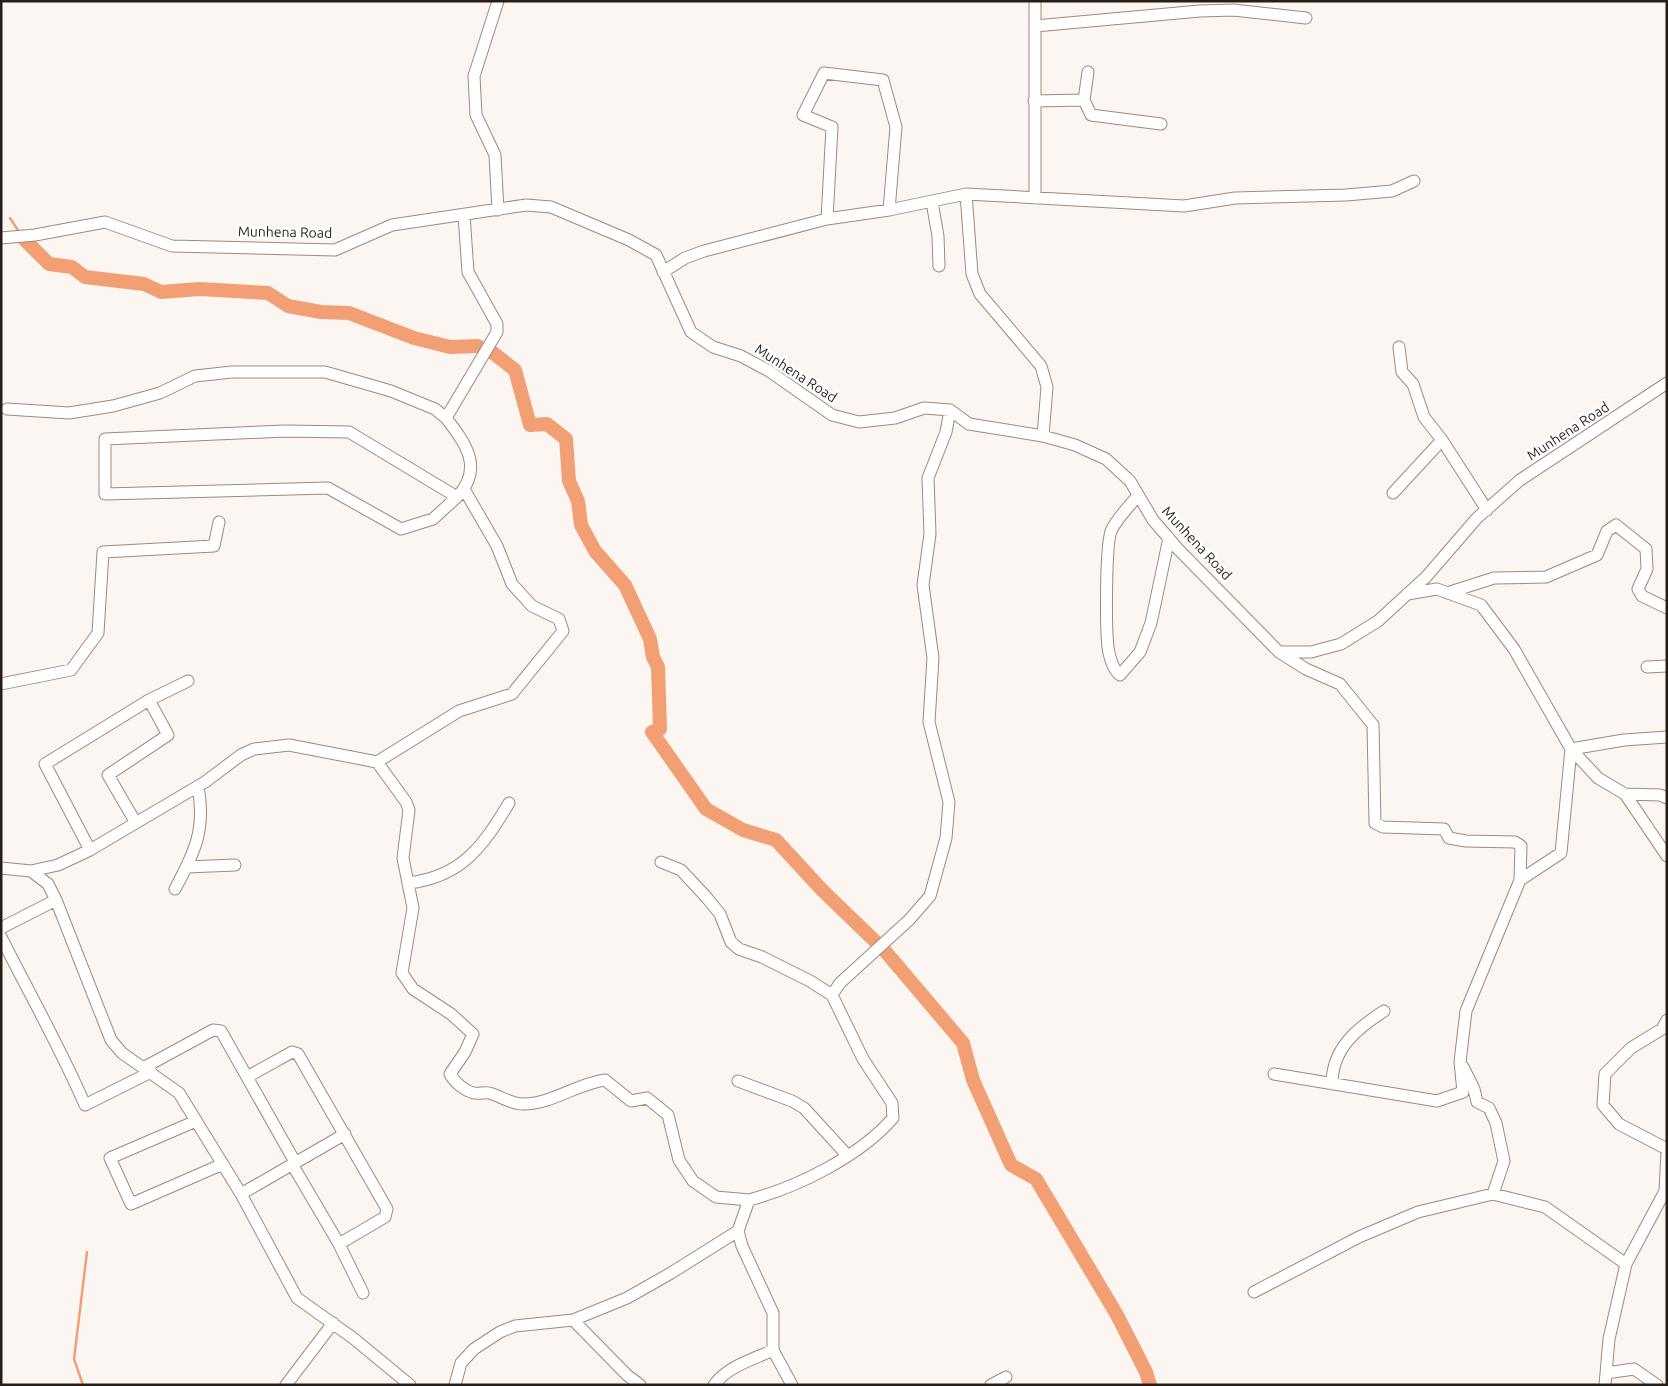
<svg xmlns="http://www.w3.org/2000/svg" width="1668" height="1386" font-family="Ubuntu,sans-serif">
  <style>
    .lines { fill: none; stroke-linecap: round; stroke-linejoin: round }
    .stream { stroke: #f2a073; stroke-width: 2.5 }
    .river { stroke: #f2a073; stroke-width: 14 }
    .minor-casing { stroke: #a1887a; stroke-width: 13 }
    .minor { stroke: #fff; stroke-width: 11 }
    .labels { text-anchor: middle; stroke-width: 5; stroke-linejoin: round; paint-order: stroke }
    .street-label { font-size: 14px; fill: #281e18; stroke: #fff }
  </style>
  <rect width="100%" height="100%" fill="#fcf6f3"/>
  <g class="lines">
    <path class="stream" d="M10 218 19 232
      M83 1385 74 1359 87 1252"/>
    <path class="river" d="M24 239 49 264 72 267 85 277 144 284 161 292 199 289 268 293 288 306 321 312 349 313 414 338 450 347 478 346
      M492 352 515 370 530 425 547 424 566 439 569 481 578 501 581 525 595 551 625 585 650 639 653 657 658 667 660 729 652 732 706 809 743 830 776 840 822 890 878 944
      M885 951 963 1043 973 1080 1011 1165 1036 1179 1117 1315 1146 1372 1150 1385"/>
    <g class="minor-casing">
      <path id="minor" d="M498 1 474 76 476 115 495 155 498 210
        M1035 1V198
        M1035 26 1200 11 1233 10 1306 18
        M1084 100 1091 115 1161 124
        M1034 101 1084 100 1088 72
        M966 194 972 274 980 294 1041 366 1047 387 1043 436
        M932 202 938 236 939 266
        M827 219 832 127 803 115 824 73 883 80 896 127 889 210
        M1 238 35 235 105 222 172 246 335 250 392 225 526 205 551 207 629 240 656 255 691 332 713 347 741 356 769 371 832 415 859 422 895 418 924 408 950 410 969 424 1043 436 1075 445 1106 459 1130 481 1153 520 1178 549 1279 652H1311L1341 644 1378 621 1426 577 1477 518 1520 480 1667 383
        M663 272 685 258 704 251 827 219 889 210 966 194 1184 206 1235 198 1346 195 1392 191 1414 181
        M1399 347 1402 372 1413 384 1424 417 1442 440 1487 510
        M7 409 69 413 113 406 160 393 195 376 232 372H325L391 391 435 409 446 418
        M1393 493 1442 440
        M1138 495C1130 506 1118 517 1112 529 1105 541 1106 630 1108 647 1109 656 1113 670 1120 675L1140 652 1151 623 1169 538
        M457 497 433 519 401 529 328 488 105 494V439L285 431 349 432 457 497C484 468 466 444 446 418L497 332V324L468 272 464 215
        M1447 593 1494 578 1546 577 1597 555 1607 531 1616 525 1646 549 1647 569 1638 589 1642 596 1667 608
        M1407 594 1437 589 1481 605 1514 649 1571 749 1598 778 1625 794 1667 856
        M1279 652 1306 669 1340 684 1373 725 1375 823 1383 827 1444 829 1449 838 1466 841 1515 842 1521 846 1520 880
        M1647 667 1667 666
        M1 684 71 670 98 633 103 552 214 546 219 522
        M377 762 406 802 409 810 403 858 413 908 402 973 413 989 451 1014 473 1034 465 1052 450 1074C454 1082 465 1091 474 1093 479 1094 484 1092 489 1093 501 1096 510 1104 523 1104 552 1104 576 1084 605 1080L631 1101 647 1098 668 1115 679 1160 693 1181 716 1197 749 1200
        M1625 794 1660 795 1667 798
        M136 823 108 775 168 735 149 700
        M90 850 45 764 149 700 188 681
        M661 862 681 870 707 898 720 914 731 942 739 949 762 957 810 981 832 995
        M187 867 235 865
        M1 868 31 871 58 865 90 850 205 782 241 755 254 749 289 745 377 762 459 711 512 694 563 631 559 619 532 606 512 584 497 546 464 489
        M31 871 48 884 56 900 111 1040 122 1053 179 1093 241 1194 297 1298 353 1338 410 1385
        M408 883C462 877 483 846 509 803
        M175 889C195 852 206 829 198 786
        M1 928 56 900
        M1 937C29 993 60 1047 85 1105L151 1072
        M1667 1020 1662 1029 1631 1048 1605 1074 1603 1105 1619 1124 1667 1149
        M1463 1067 1474 1089 1477 1102 1489 1108 1496 1123 1504 1161 1493 1194
        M143 1068 213 1030 221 1031 295 1162
        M1274 1074 1437 1101 1463 1092 1460 1062 1466 1011 1520 880 1561 853 1571 749 1624 740 1667 737
        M247 1077 292 1052 298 1054 387 1209 385 1217 339 1244
        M738 1081 792 1101 804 1108 847 1155
        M1332 1084C1332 1049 1356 1029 1384 1011
        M196 1121 110 1158 131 1204 223 1164
        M292 1164 339 1244 363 1293
        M241 1194 345 1134
        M738 1231 742 1246 773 1313V1350L792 1385
        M1254 1292 1359 1237 1418 1212 1493 1194 1545 1207 1626 1264
        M573 1320 627 1375 640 1385
        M1606 1373 1634 1369 1657 1385
        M286 1385 333 1323
        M455 1385 461 1363 474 1349 500 1332 515 1326 573 1320 627 1298 671 1273 738 1231 749 1200C798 1187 860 1156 893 1118L892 1103 863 1059 832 995 840 983 909 920 930 896 946 838 949 802 929 722 933 658 923 585 930 534 928 478 946 432 950 410
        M714 1385C728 1366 752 1360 773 1350
        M991 1385 1006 1377
        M1605 1385 1609 1339 1626 1264 1665 1191 1667 1152"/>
    </g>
    <use href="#minor" class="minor"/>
  </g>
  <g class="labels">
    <g class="street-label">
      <text transform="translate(285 232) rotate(1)" y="5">Munhena Road</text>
      <text transform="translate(796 373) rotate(33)" y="5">Munhena Road</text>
      <text transform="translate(1568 431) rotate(-33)" y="5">Munhena Road</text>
      <text transform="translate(1197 543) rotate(47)" y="5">Munhena Road</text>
    </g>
  </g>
  <rect width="1668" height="1386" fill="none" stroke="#281e18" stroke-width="5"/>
</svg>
